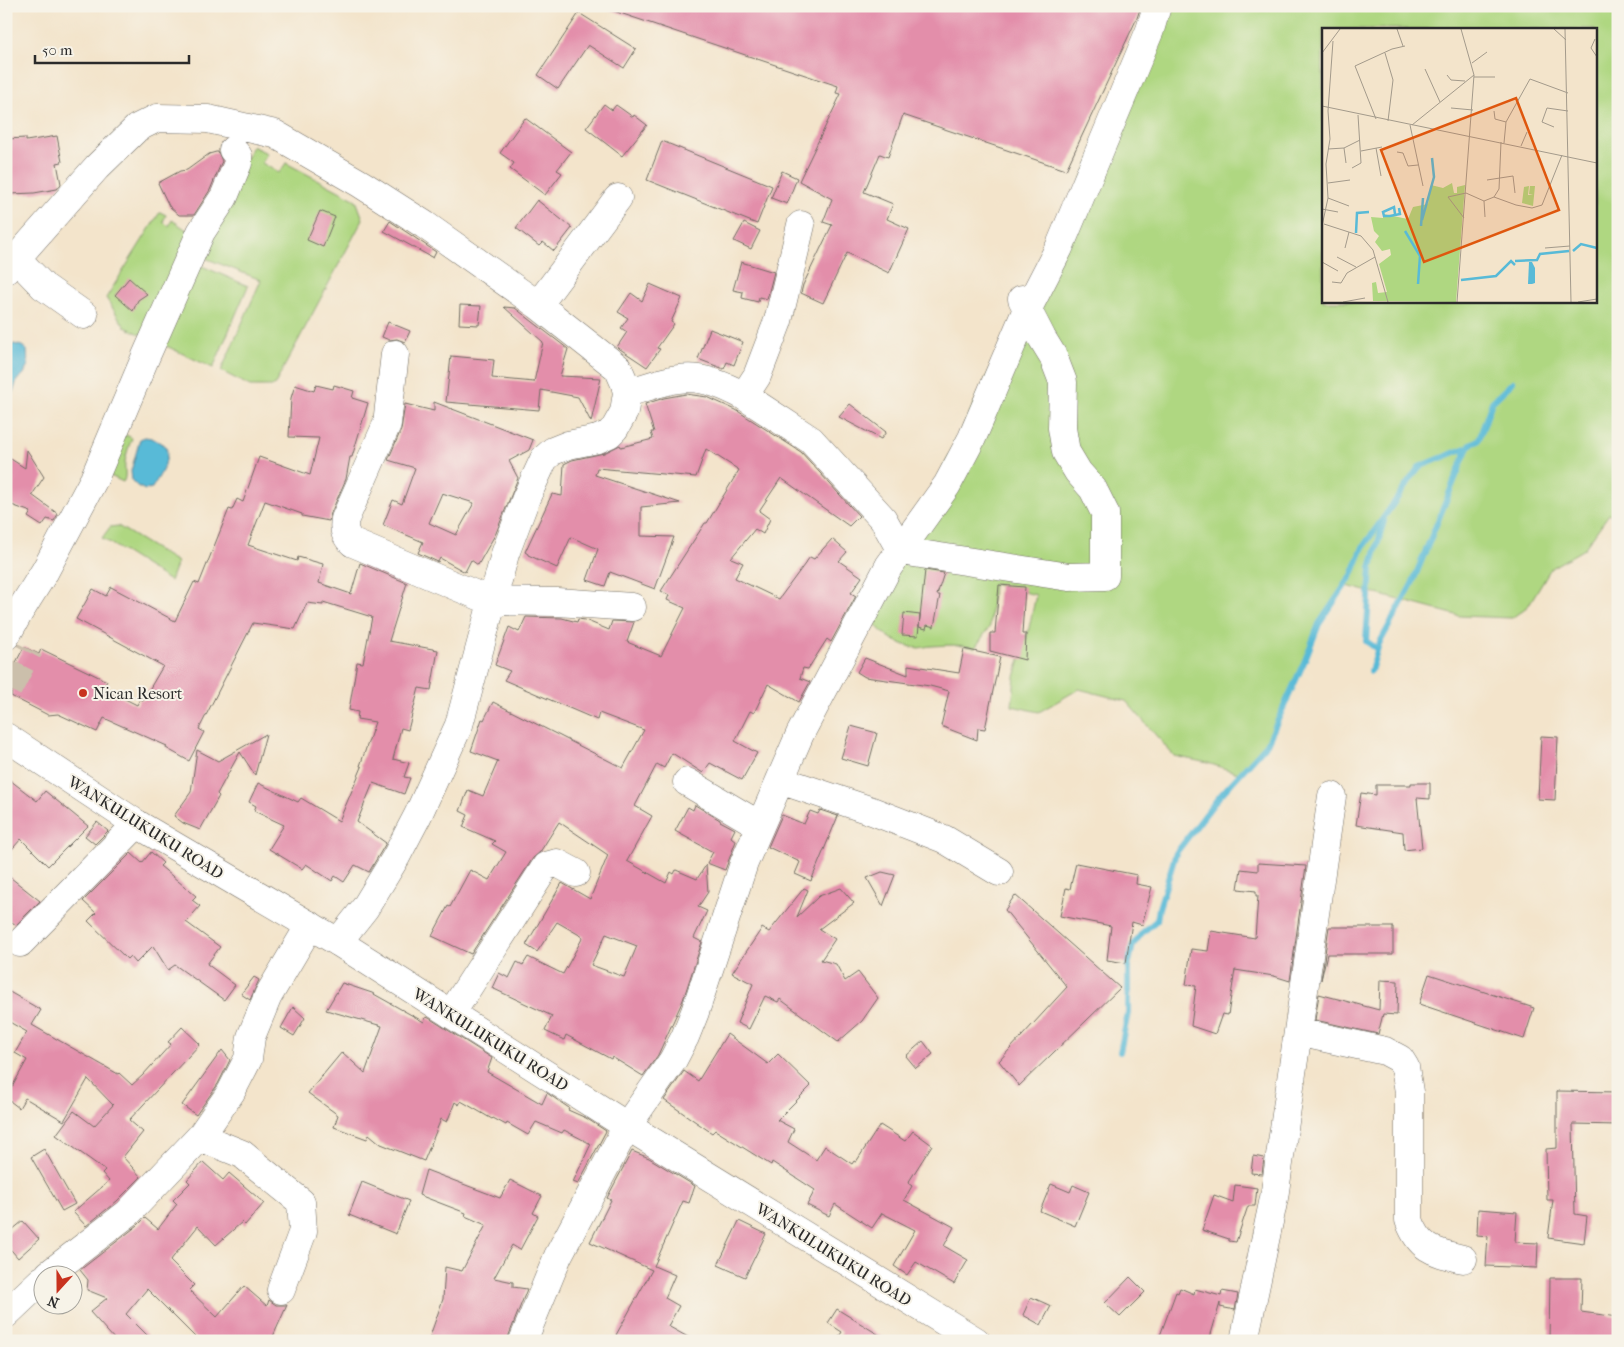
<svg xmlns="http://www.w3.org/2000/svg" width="1624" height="1347" font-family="'IM FELL French Canon',serif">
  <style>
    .green { fill: #afd781; stroke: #6d8156; fill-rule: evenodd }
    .water { fill: #58bad7; stroke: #427281 }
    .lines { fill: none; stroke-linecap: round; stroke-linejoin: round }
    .stream { stroke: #58bad7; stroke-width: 6 }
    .building { fill: #e38eaa; fill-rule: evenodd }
    .minor-tunnel { stroke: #cbbfab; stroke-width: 28; stroke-dasharray: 28 14; stroke-linecap: butt }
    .minor-casing { stroke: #716c63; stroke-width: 29 }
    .major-casing { stroke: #716c63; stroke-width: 29 }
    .minor { stroke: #fff; stroke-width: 28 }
    .major { stroke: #fff; stroke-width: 28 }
    .poi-dot { fill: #c8321e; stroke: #f7f3e8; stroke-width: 2 }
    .labels { text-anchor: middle; stroke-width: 4; stroke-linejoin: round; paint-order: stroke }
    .poi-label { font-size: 16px; fill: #2b2b2b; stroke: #f7f3e8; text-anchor: start }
    .street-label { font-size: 16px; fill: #2b2b2b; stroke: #f7f3e8 }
    .inset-river { fill: none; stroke: #58bad7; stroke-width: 2.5 }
    .inset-road { fill: none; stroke: #a39a8b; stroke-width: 1 }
    .view { fill: #df570e; fill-opacity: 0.15; stroke: #df570e; stroke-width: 2.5 }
    .inset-edge { fill: none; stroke: #2b2b2b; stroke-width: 2.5 }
  </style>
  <rect width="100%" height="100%" fill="#f7f3e8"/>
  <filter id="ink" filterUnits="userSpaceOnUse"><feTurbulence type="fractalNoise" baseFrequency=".02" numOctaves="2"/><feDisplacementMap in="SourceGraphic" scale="10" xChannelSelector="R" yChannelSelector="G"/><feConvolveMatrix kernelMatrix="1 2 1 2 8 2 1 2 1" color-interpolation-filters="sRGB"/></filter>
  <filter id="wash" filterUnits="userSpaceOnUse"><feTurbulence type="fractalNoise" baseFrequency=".0096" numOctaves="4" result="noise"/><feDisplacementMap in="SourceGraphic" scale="20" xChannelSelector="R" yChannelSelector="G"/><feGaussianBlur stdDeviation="1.12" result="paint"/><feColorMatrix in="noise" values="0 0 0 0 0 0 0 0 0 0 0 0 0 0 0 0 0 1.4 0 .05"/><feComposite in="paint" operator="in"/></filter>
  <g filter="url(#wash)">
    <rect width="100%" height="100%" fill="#f3e4cb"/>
    <path class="green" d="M1164 6H1618V519L1609 514 1584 549 1551 568 1528 606 1512 618 1460 616 1347 586 1319 624 1305 660 1267 744 1241 774 1208 763 1174 756 1126 701 1079 689 1039 712 1012 706 1015 677 1029 628 1036 595 993 584 990 626 975 648C959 644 949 645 932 646 927 646 922 648 917 648 898 645 883 635 871 620ZM1323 29H1595V301H1323Z
      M252 146 267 153 262 163 279 173 286 163 356 200 363 219 274 386H250L221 371 261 280 200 256Z
      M160 212 166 215 163 222 169 226 172 220 197 237 144 336 125 327 106 298Z
      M195 263 248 286 213 368 162 344Z
      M122 433 132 438C129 446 126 454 125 462 124 469 127 477 123 482L104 473Z
      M118 526 177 562 170 581 102 538 110 527Z"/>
    <path class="water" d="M14 344 22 346 27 350 28 365 24 374 17 380 13 393 6 399V347Z
      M145 437 152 438 166 446C170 461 160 475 152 488L145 490 137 486 132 481 131 471 140 439Z"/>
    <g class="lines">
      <path class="stream" d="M1377 649 1366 641 1371 568 1384 521
        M1371 671 1379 644 1412 584 1468 447 1479 439 1492 402 1513 382
        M1120 1052 1128 1013V966L1133 945 1142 933 1157 920 1159 908 1176 853 1218 798 1267 744 1305 660 1319 624 1352 575 1363 547 1419 467 1468 447"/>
    </g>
    <g id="blocks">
      <path class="building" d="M609 6H1141L1137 18 1066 170 903 115 888 157 880 154 864 192 893 204 887 219 909 229 889 273 847 253 823 303 801 293 803 285 832 225 823 222 832 199 799 181 841 94 836 93 838 86 608 9Z
        M579 13 636 49 624 68 588 45 558 89 538 75Z
        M604 104 612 110 616 105 633 117 634 115 647 125 622 156 586 128Z
        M525 118 571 152 557 170 562 173 545 195 510 169 514 163 500 153Z
        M57 136 62 162 57 163 61 184 57 189 34 193 10 194 6 139 26 138V141Z
        M662 141 772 186 757 224 647 180Z
        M216 152H218L222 161 210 190 194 215H179L169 206 158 183 180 171 187 170 209 154Z
        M782 171 797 178 787 204 771 198Z
        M537 200 572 228 554 251 543 242 539 246 516 228Z
        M320 211 335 217 323 247 307 240Z
        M390 221 436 252 433 258 384 231Z
        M744 223 760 231 751 249 734 241Z
        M741 262 774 272 767 299 759 297 758 302 742 298 743 292 733 290Z
        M129 278 147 294 138 300 133 311 115 295Z
        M650 284 682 298 671 322 674 324 657 348 660 349 647 367 617 347 627 332 621 328 628 318 618 312 631 293 642 301Z
        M460 305 481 306 479 325 459 324Z
        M504 307 515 308 568 349 560 376 601 378 591 422 578 397 541 390 539 410 446 402 451 356 494 360 492 378 534 382 543 342Z
        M388 322 410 331 405 342 397 339 389 340 382 337Z
        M710 329 743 342 734 365 727 362 724 369 698 359Z
        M295 385 314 391 316 385 333 389 334 385 354 391 352 398 368 403 352 457H350L346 479 331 513 329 521 302 516V514L265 501 248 545 297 561 298 557 323 564 319 583 351 594 360 563 407 583 389 641 438 650 431 690 419 688 408 730 401 728 393 759 409 763 404 777 410 778 404 794 373 783 357 822 386 843 369 872 355 865 344 882 335 876 332 881 306 864 302 869 269 849 284 825 254 811 256 806 249 802 258 783 298 802 301 798 339 821 362 767 360 766 375 722 357 719 358 712 349 710 357 662 363 663 372 617 323 602V605L307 603 295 629 253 623 199 729 204 732 189 761 166 748 167 746 104 718 97 732 58 714 48 715 11 696 12 691 6 688V684L14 666 24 647 39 654 41 649 107 681 103 688 137 705 140 699 143 700 163 666 76 619 93 589 106 596 111 587 175 621 194 582 199 584 229 509 232 510 237 499 243 502 259 457 310 475 319 438 289 437 291 398Z
        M686 394 707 397 736 410 801 452 859 516 849 526 781 478 759 511 770 519 763 534 755 529 731 558 743 563 735 578 779 599 810 557 814 559 832 539 847 552 839 561 862 577 851 593 856 596 831 642 827 639 808 669 803 668 800 678 810 682 799 702 768 684 754 713 750 711 735 741 757 753 742 780 710 763 703 773 672 753 664 768 657 764 635 806 652 816 627 861 666 883 671 872 674 874 676 870 697 879 706 865 708 892 698 907 707 911 694 938 702 942 683 1000 658 1055 643 1076 612 1057 611 1059 566 1035 564 1040 545 1031 552 1016 492 988 499 973 509 978 517 962 523 965 528 957 563 974 583 937 557 922 537 952 526 945 562 883 590 899 608 855 559 822 540 852 533 858 471 954 432 936 448 906 450 907 470 870 489 880 506 852 492 844 495 841 463 827 468 815 460 811 468 790 483 796 498 761 471 751 482 719 484 720 493 702 623 768 644 730 599 713 597 720 504 680 510 671 495 665 509 627 519 632 526 617 562 618 577 622 578 619 585 620 609 630 612 621 634 622 627 642 661 656 685 608 667 600 669 595 661 591 705 523H707L739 470 706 449 696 477 597 468 595 475 680 503 641 507V536L674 537 655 589 610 572 605 586 587 580 598 549 571 537 557 568 528 555V554L525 552 552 494 562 496 564 464 572 460 604 453 620 445 621 447 653 439 651 432H654L645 404 664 398ZM606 934 637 946 624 977 591 965Z
        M434 402 533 440 529 450 509 461 518 478 496 533 478 565 471 560 465 572 440 558 438 562 418 553 423 542 383 525 393 500 402 504 415 468 388 460 401 430 405 404 434 411ZM442 493 474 503 456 535 429 523Z
        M850 404 886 432 881 439 839 417Z
        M27 450 44 477 32 495 58 514 54 521 47 519 42 526 28 517 31 512 6 503V456L25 468Z
        M925 570 944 573 937 595H940L934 627 927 625 926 629 919 627Z
        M999 585 1025 587 1022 634H1026L1025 660 990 651V633H995Z
        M904 613 920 615 918 636 902 635Z
        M964 649 1000 657 985 729 978 728 977 740 941 726 949 691 930 686 865 677 857 672 865 658 908 675V665L959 673Z
        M851 726 877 733 868 766 841 758Z
        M266 734 255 775 240 752 217 794 219 796 200 830 183 823 174 816 191 792 197 750 218 761Z
        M1541 736 1558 737 1555 800 1538 799Z
        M6 777 37 801 45 791 88 826 48 866 21 839 6 856Z
        M1411 783H1430V799L1417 798 1422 848 1404 850 1403 832 1356 825 1361 793 1376 795V785H1411Z
        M695 805 720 820V821L735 829 731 837 736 841 725 870 707 863 713 852 675 831 688 807 693 810Z
        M820 810 838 816 811 881 795 874 800 862 768 847 782 815 804 824 810 811 818 814Z
        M97 822 108 831 95 844 85 836Z
        M151 852 163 863 160 866 196 896 192 900 200 906 186 922 220 947 207 964 235 985 224 1000 175 965 168 970 153 946 136 963 130 956 127 959 88 921 96 913 83 901 131 853 142 863Z
        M1076 863 1137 875 1136 884 1152 887 1142 925 1132 922 1126 963 1107 960 1111 926 1060 916 1066 888 1070 889Z
        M1258 863 1306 866 1290 981 1274 976 1235 970 1228 1015 1222 1014 1215 1034 1191 1026 1196 986 1186 985 1191 949 1208 951 1211 931 1255 938 1258 896H1256V891L1238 889 1241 869 1258 871Z
        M882 872 895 875 883 906 867 878Z
        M6 874 40 901 16 925 6 918Z
        M804 888 808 890 797 917 819 896 841 888 854 903 819 929 835 939 821 960 836 964 845 981 858 972 878 998 862 1021 838 1042 780 999 778 1002 765 996 749 1029 737 1023 753 984 732 973 762 928 769 932Z
        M1015 895 1120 988 1019 1086 999 1061 1067 987 1005 910Z
        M1329 927H1393V954H1327L1321 980Z
        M1429 974 1534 1008 1524 1039 1419 1004Z
        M254 977 259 980 250 1000 241 994Z
        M1380 980 1398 981 1397 1015 1383 1014 1378 1034 1315 1020 1319 994 1379 1010Z
        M342 983 372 993 424 1022 426 1017 429 1018 492 1058 487 1072 542 1104 547 1093 569 1108 568 1110 586 1118 606 1131 578 1184 573 1182 591 1144 564 1130 562 1133 536 1122 528 1135 507 1123 506 1125 493 1118 492 1119 461 1101 459 1105 455 1102 447 1122 441 1119 424 1161 381 1144 369 1134 367 1139 334 1127 338 1115 308 1093 342 1052 365 1073 382 1026 326 1010Z
        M6 990 41 1010 32 1025 118 1074 119 1073 132 1085 143 1075 171 1044 168 1042 182 1027 200 1044 129 1120 143 1132 123 1157 141 1177 117 1201 86 1226 73 1212 109 1181 102 1173 105 1170 56 1135 74 1111 94 1126 113 1105 88 1079 64 1121 25 1098 19 1108 6 1098 27 1060 15 1053 27 1032 6 1020Z
        M293 1007 305 1018 294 1036 281 1028Z
        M727 1034 768 1064 778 1054 811 1086 777 1120 794 1129 788 1142 816 1160 825 1146 852 1164 854 1161 856 1162 880 1125 905 1141 913 1131 932 1145 908 1183 912 1186 904 1200 954 1227 944 1246 968 1260 954 1284 916 1262 907 1275 894 1266 915 1230 882 1213 872 1228 835 1204 829 1216 807 1205 815 1190 772 1162 771 1165 715 1130 712 1133 664 1100 684 1071 698 1081Z
        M923 1041 933 1054 916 1068 906 1056Z
        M222 1050 230 1060 218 1084 196 1115 182 1105Z
        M1557 1091 1618 1092V1125L1573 1124 1575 1214 1587 1216 1584 1243 1548 1238 1553 1200H1547L1546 1149 1557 1148Z
        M44 1149 75 1204 62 1211 31 1157Z
        M632 1151 649 1158 695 1186 689 1203 683 1201 654 1266 675 1275 665 1298 679 1306 668 1326 695 1341H627L616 1335 652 1270 590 1242 611 1200 607 1198Z
        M1253 1156 1264 1158 1262 1174 1251 1173Z
        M203 1162 223 1180 229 1173 264 1203 245 1225 242 1222 216 1245 198 1226 170 1261 194 1285 189 1290 217 1317 244 1286 267 1306 269 1300 276 1305H287L271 1341H199L147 1289 126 1314 153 1341H116L90 1312 107 1298 87 1290 88 1280 80 1270 138 1225 145 1218 158 1229 177 1204 173 1200 190 1183 187 1180Z
        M426 1170 500 1198 510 1180 542 1196 533 1213 538 1216 520 1250 512 1245 494 1278 513 1282V1287L527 1289 509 1335 508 1341H442L430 1336 443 1299 445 1267 462 1271 486 1225 465 1216 466 1213 419 1195Z
        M362 1182 409 1201 396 1234 349 1215Z
        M1051 1184 1070 1192 1073 1185 1089 1192 1075 1226 1040 1211Z
        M1235 1185 1257 1188 1255 1206H1248L1236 1242 1229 1241V1239L1202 1230 1214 1195 1233 1202Z
        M1478 1209 1517 1212 1515 1242 1538 1243 1537 1268 1486 1266 1488 1236 1477 1235Z
        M23 1221 39 1239 18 1258 6 1244V1235Z
        M739 1221 766 1234 745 1277 718 1265Z
        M1130 1277 1145 1292 1120 1317 1105 1303Z
        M1550 1278H1582L1581 1312 1618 1317V1341H1549Z
        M1180 1288 1194 1294 1195 1289 1221 1296 1222 1291 1238 1294 1235 1310 1220 1307V1303L1209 1341H1158L1176 1292 1178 1293Z
        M1031 1297 1051 1306 1041 1325 1023 1315Z
        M837 1309 889 1341H836L842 1332 828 1323Z"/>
    </g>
  </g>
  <g filter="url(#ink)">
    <use href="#blocks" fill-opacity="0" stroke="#716c63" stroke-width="1"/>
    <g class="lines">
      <path class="minor-tunnel" d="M8 689 29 649"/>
      <g class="minor-casing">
        <path id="minor" d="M16 258 43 286 84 315
          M6 270 97 167 137 128 157 118 208 119 275 134 361 184 425 225 538 305 618 368 625 384 627 393 624 412 615 428 609 434 598 439 568 445 553 451 544 459 526 498 505 554 459 725 418 815 396 857 365 908 338 942
          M538 305 618 198
          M395 354 387 424 345 519C343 530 345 536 353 543L491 601 557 602 632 607
          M627 393C678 377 694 369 744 396L757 376 778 321 801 225
          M744 396 811 440 883 519 901 551 1069 577 1105 576V513L1093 489 1078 472 1066 452 1062 428 1063 382 1053 356 1042 338 1022 299
          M6 636 20 611 45 571 94 479 146 356 201 232 224 197 238 163V156L233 150
          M780 780 872 811 944 839 999 872
          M687 782 759 825
          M20 943 137 824
          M451 1014 546 866 557 863 576 873
          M1298 1032 1385 1051 1400 1059 1405 1067 1409 1092V1220C1420 1250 1434 1252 1463 1259
          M200 1137 231 1092 248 1059 251 1037 268 996 310 925
          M49 1274 128 1213 200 1137 242 1154 301 1202 303 1231 281 1290
          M6 1314 42 1280
          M523 1341 558 1256 627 1126 673 1060 685 1037 695 1012 744 863 800 734 889 566 947 485 972 438 1024 316 1059 248 1150 30 1157 6
          M1244 1341 1274 1198 1332 796"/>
      </g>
      <g class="major-casing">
        <path id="major" d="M6 737 137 824 338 942 627 1126 976 1341"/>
      </g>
      <use href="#minor" class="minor"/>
      <use href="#major" class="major"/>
    </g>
  </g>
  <circle class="poi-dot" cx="83" cy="693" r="5"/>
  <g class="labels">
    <g class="poi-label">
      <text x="93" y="699">Nican Resort</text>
    </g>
    <g class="street-label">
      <text transform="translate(146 827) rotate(32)" y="6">WANKULUKUKU ROAD</text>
      <text transform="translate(491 1039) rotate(32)" y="6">WANKULUKUKU ROAD</text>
      <text transform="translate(834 1254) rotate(32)" y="6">WANKULUKUKU ROAD</text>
    </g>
  </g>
  <g transform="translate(1322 28)">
    <rect width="275" height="275" fill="#f3e4cb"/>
    <path d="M130 155 132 165H135V159L143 157 134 274 51 273 50 255 54 254 56 265 65 264 57 236 69 227 68 221 60 223 53 214 57 208 52 203 49 189 61 190V186L86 191 91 179 106 176 109 157 121 160ZM207 158 206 167H211L207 166 208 158H213L211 178 200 175 202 159Z" fill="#afd781"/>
    <path d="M207 234H210L213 240V255L210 256H206Z" fill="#58bad7"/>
    <path class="inset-river" d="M73 186 72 179 61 184 62 188H68L78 186 77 180M100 192 112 149 110 130M99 198 101 170M83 203 98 228 96 256M34 205 35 185 47 184M251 223 259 216 275 220M193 233 215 232 218 226 247 223M139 252 174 248 189 233 193 237"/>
    <path class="inset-road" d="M75 1 81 18M232 1 244 12M243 1 249 274M273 11 269 20 275 29M0 25 18 1M63 25 71 52 66 93M150 35 165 24M103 41 118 74M125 47 129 52 143 53M152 49H173M0 78 275 135M129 80 151 82M172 83 173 91 184 94 208 51 246 65M54 91 33 38 70 21 83 18M88 97 101 158M90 97 152 47M232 99 220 94 225 80 246 83M179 114 177 161 172 169 194 177 210 180 220 177 240 127M182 115 184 94M199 118 205 104M22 120 24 135M54 120 59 148M6 121 22 120 38 112M39 123 60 119M75 124 81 125 86 138 96 137M30 140 39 135 36 87M165 152 191 148 193 165M6 155 28 152M6 170 27 178M0 181 16 184M163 189 162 173 172 169M142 190 126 169 144 165 162 173M2 196 39 208 51 222 66 274M0 198 6 170 4 136 8 111 6 83 11 13M23 220 27 204M223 220 248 218M15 229 34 239M0 234 16 243M10 254 19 255 25 245 53 229M21 274 43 270M135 274 152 47 139 1M256 274 275 271"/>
    <path class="view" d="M194 70 237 182 102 234 59 122Z"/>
    <rect width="275" height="275" class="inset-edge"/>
  </g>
  <rect width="1624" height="1347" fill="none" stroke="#f7f3e8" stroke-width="25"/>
  <g transform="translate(58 1290) rotate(201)"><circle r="24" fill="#f7f3e8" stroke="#a5a39c"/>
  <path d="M0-4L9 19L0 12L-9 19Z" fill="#c8321e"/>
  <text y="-8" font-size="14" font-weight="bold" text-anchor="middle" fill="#2b2b2b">N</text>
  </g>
  <path d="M35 55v8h154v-8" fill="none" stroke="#2b2b2b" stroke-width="2.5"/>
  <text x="42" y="55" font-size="15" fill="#2b2b2b" stroke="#f7f3e8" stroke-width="4" paint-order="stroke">50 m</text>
</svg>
